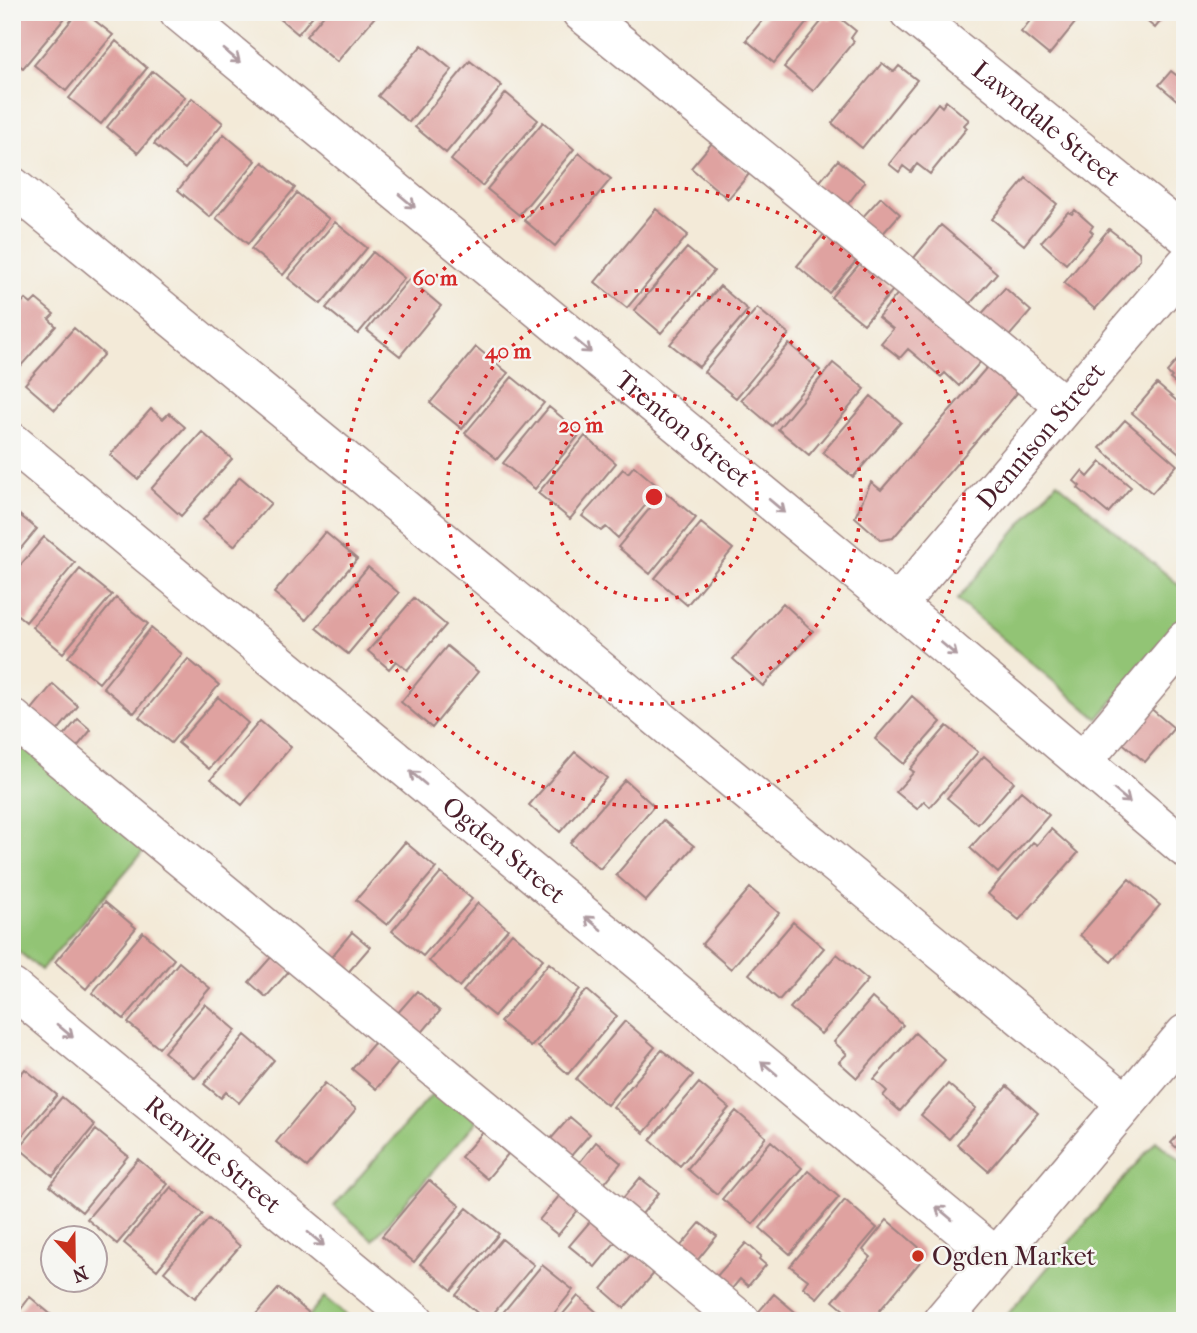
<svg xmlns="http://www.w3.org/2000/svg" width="1197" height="1333" font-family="'IM FELL French Canon',serif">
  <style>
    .green { fill: #92c474; stroke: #6e7250; stroke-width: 2 }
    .building { fill: #dfa2a0 }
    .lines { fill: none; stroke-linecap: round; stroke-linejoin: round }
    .minor-casing { stroke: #9e8482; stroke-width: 41 }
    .minor { stroke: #fff; stroke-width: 38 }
    .oneway { stroke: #ae9aa0 }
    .ring { fill: none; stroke: #d62828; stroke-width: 3.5; stroke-dasharray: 3.5 7 }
    .poi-dot { fill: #c8321e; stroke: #f6f6f2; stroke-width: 2.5 }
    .labels { text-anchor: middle; stroke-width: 5; stroke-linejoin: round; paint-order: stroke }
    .street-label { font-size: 26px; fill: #4a1f2b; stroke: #f6f6f2 }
    .poi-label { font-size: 26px; fill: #4a1f2b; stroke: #f6f6f2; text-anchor: start }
    .centre { fill: #d62828; stroke: #f6f6f2; stroke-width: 3.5 }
    .ring-label { font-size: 21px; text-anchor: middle; font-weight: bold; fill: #d62828; stroke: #f6f6f2; stroke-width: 5; stroke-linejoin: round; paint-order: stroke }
  </style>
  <rect width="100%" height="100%" fill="#f6f6f2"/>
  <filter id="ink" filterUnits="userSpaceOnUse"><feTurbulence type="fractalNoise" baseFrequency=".0143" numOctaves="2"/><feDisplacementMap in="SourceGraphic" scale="14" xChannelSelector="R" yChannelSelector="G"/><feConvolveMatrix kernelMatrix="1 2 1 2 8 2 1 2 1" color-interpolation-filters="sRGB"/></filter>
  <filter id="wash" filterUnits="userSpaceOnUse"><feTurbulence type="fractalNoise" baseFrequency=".00686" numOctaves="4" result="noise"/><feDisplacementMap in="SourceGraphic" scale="28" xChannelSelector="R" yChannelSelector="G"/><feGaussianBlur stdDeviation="1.57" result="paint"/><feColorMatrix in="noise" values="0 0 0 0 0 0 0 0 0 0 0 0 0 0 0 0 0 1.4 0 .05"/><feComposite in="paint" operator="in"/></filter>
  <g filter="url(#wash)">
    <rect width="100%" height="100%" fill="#f3ead8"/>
    <path class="green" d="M1057 482 1185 590V616L1098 719 957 600Z
      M12 734 146 848 41 970 12 946Z
      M438 1087 477 1121 373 1240 334 1206Z
      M1156 1141 1185 1165V1321H1002Z
      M324 1297 353 1321H304Z"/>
    <g id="blocks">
      <path class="building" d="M16 12H70L23 68 12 59V17Z
        M78 12H84L113 35 66 91 34 65Z
        M272 12H316L298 34Z
        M326 12H379L337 62 306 36Z
        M769 12H810L813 15 774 63 746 40Z
        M1037 12H1084L1049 55 1021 32Z
        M1136 12H1168L1155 28Z
        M835 14 856 31 851 38 854 41 813 91 784 67 825 17 830 20Z
        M116 41 147 68 101 124 69 98Z
        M422 45 452 70 409 122 378 96Z
        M470 61 502 86 446 153 415 127Z
        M882 63 894 72 899 66 917 80 862 148 832 123Z
        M153 71 185 97 138 153 107 127Z
        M1171 71 1180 78 1185 72V107L1159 85Z
        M506 93 538 120 482 186 451 160Z
        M192 98 223 123 185 169 154 144Z
        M946 101 969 120 964 125 967 128 930 174 917 164 911 172 903 166 899 172 889 164 938 103 942 107Z
        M543 122 574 149 519 215 487 189Z
        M224 134 256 161 210 217 178 190Z
        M712 143 749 174 728 199 691 168Z
        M579 153 611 179 555 246 524 220Z
        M838 160 865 182 844 209 816 186Z
        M263 162 295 188 248 244 216 218Z
        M1026 178 1057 204 1024 245 992 219Z
        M297 193 329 219 283 275 251 249Z
        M881 197 900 214 879 238 859 221Z
        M656 209 688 235 627 308 595 282Z
        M1075 210 1093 226 1090 230 1093 233 1066 264 1041 242 1068 212 1072 214Z
        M335 222 367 248 321 304 288 278Z
        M941 225 997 273 968 306 913 259Z
        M1109 229 1139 252 1140 259 1095 309 1064 283Z
        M825 233 857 260 829 293 797 266Z
        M687 248 714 271 661 333 634 310Z
        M373 252 404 278 358 334 326 308Z
        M861 262 893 290 864 324 831 297Z
        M409 279 441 306 400 356 367 330Z
        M720 286 748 310 699 367 670 344Z
        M1005 288 1031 311 1004 342 977 319Z
        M900 291 983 359 959 386 945 373 941 377 908 349 900 358 881 343 893 329 878 317Z
        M25 299 31 304 36 299 54 314 49 319 56 326 19 368 17 366 12 371V314Z
        M757 308 789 334 736 398 704 372Z
        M74 328 104 354 55 410 25 384Z
        M789 344 820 370 772 426 741 400Z
        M476 347 508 373 462 429 430 403Z
        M1185 351V391L1170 379 1172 377 1167 372Z
        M833 363 865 389 809 455 778 429Z
        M988 366 1018 392 893 538 881 540 855 517 871 482 881 490Z
        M512 377 544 403 497 459 465 433Z
        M1157 384 1185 408V458L1132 413Z
        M871 396 901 422 853 477 823 452Z
        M549 407 581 433 535 489 503 463Z
        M151 409 163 419 169 413 185 427 138 479 110 455Z
        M1125 420 1177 465 1152 493 1100 448Z
        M202 432 232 459 181 516 151 489Z
        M585 436 616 463 570 519 538 493Z
        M1101 462 1131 487 1108 513 1078 488 1080 486 1074 481 1082 471 1088 477Z
        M634 466 660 488 618 538 606 527 601 531 582 516 623 469 628 473Z
        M240 477 271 503 234 546 203 520Z
        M664 491 696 518 650 574 618 547Z
        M12 509 37 529 12 559Z
        M701 523 733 549 687 605 655 578Z
        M325 532 357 559 306 620 274 593Z
        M44 537 75 563 26 622 12 610V575Z
        M368 567 399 593 348 654 316 628Z
        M80 569 112 595 63 653 32 627Z
        M116 598 148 624 99 683 68 657Z
        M414 598 446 625 407 670 396 661 389 669 368 651Z
        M783 603 813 631 763 686 733 659Z
        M151 628 182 654 134 713 103 687Z
        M447 646 478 672 432 728 401 702Z
        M188 659 219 685 171 743 139 717Z
        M53 684 78 706 54 735 28 714Z
        M912 696 941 722 904 764 875 739Z
        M218 697 248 723 209 769 178 743Z
        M1149 707 1174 728 1145 762 1120 741Z
        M78 719 91 730 72 753 59 741Z
        M260 721 291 747 242 805 211 779Z
        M947 726 978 752 930 807 924 801 917 809 896 792 914 772 910 769Z
        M575 752 607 778 560 832 529 805Z
        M984 756 1014 782 978 824 947 798Z
        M625 780 654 806 600 869 570 843Z
        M1021 791 1049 815 998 873 970 848Z
        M663 820 694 846 646 901 616 875Z
        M1051 829 1078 853 1019 920 988 894 1033 842 1037 845Z
        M405 842 436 868 387 925 356 900Z
        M441 873 472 899 423 956 392 931Z
        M1129 879 1160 905 1111 962 1080 935Z
        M750 888 779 913 731 969 702 944Z
        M105 902 136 928 86 989 55 962Z
        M478 903 508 929 459 987 429 961Z
        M793 922 824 948 779 1000 749 974Z
        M143 932 174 959 124 1019 92 993Z
        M352 932 370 947 345 976 328 961Z
        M512 933 543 959 494 1016 463 991Z
        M837 954 868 980 821 1034 790 1008Z
        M273 955 290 970 266 997 249 982Z
        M179 962 210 988 159 1048 128 1023Z
        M549 963 580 989 531 1047 500 1022Z
        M587 990 617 1016 568 1074 538 1047Z
        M417 991 440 1011 419 1036 396 1015Z
        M872 998 903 1025 857 1078 839 1062 847 1054 834 1042Z
        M205 1004 236 1030 195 1078 164 1052Z
        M625 1021 655 1047 607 1105 576 1079Z
        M915 1033 945 1060 900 1111 883 1096 887 1091 874 1079Z
        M245 1035 274 1060 239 1103 226 1092 221 1098 204 1084Z
        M375 1042 399 1062 376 1089 352 1069Z
        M662 1050 693 1075 644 1133 613 1107Z
        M25 1069 57 1095 12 1148V1085Z
        M325 1083 356 1109 307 1167 276 1142Z
        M699 1083 729 1108 680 1166 650 1140Z
        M948 1084 976 1108 949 1139 921 1115Z
        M1007 1086 1038 1113 988 1171 957 1144Z
        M62 1097 95 1125 53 1176 19 1148Z
        M736 1111 766 1137 717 1194 687 1169Z
        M570 1117 590 1134 570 1157 550 1140Z
        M1185 1127V1155L1171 1143Z
        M96 1130 128 1156 82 1212 50 1186Z
        M483 1132 508 1154 487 1179 461 1157Z
        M771 1141 802 1168 753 1224 722 1199Z
        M596 1142 621 1163 604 1184 579 1163Z
        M138 1159 168 1184 117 1244 87 1219Z
        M808 1171 839 1197 790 1254 760 1228Z
        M640 1178 659 1193 638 1219 619 1203Z
        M429 1180 460 1206 414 1262 382 1236Z
        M171 1187 203 1214 157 1270 124 1243Z
        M560 1195 578 1210 558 1235 539 1220Z
        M845 1200 877 1228 817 1298 803 1287 808 1280 790 1266Z
        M467 1208 499 1234 452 1290 420 1264Z
        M593 1218 618 1239 595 1267 569 1246Z
        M209 1219 240 1246 195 1298 164 1272Z
        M887 1220 922 1250 925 1256 871 1321H857L833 1301 871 1257 863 1250Z
        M700 1223 717 1236 696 1262 679 1248Z
        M502 1239 534 1265 487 1321 456 1295Z
        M746 1243 761 1256 759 1259 766 1265 748 1286 740 1279 731 1290 716 1277Z
        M633 1252 656 1271 624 1308 602 1289Z
        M542 1265 573 1290 548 1321H506L500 1316Z
        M279 1288 309 1313 303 1321H250Z
        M774 1294 801 1317 797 1321H761L755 1316Z
        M578 1296 607 1321H557Z
        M30 1297 55 1318 53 1321H12Z"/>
    </g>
  </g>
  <g filter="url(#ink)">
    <use href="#blocks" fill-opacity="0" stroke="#9e8482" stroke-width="2"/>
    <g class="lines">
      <g class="minor-casing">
        <g id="minor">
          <path id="s1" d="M179 12 897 605 1185 848"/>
          <path d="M581 12 1065 406"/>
          <path id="s2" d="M909 12 1185 235"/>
          <path d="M12 186 1126 1103"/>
          <path id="s3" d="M12 442 996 1257"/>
          <path id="s4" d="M897 605 1185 265"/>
          <path d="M12 718 741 1321"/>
          <path d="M1082 762 1185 640"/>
          <path id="s5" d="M12 988 415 1321"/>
          <path d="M942 1321 1185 1034"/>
        </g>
      </g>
      <use href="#minor" class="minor"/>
    </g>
    <defs><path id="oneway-shaft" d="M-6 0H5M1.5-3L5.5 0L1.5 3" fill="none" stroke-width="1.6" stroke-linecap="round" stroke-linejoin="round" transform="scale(1.75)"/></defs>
    <g class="oneway">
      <use href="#oneway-shaft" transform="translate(232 56) rotate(40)"/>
      <use href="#oneway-shaft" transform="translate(407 201) rotate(40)"/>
      <use href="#oneway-shaft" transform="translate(583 346) rotate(40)"/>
      <use href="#oneway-shaft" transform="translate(777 506) rotate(40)"/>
      <use href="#oneway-shaft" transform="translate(949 649) rotate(40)"/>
      <use href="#oneway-shaft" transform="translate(418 778) rotate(-140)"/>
      <use href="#oneway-shaft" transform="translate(1122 796) rotate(40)"/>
      <use href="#oneway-shaft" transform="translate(593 923) rotate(-140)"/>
      <use href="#oneway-shaft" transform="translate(65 1031) rotate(40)"/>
      <use href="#oneway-shaft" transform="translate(769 1068) rotate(-140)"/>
      <use href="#oneway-shaft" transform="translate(944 1213) rotate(-140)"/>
      <use href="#oneway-shaft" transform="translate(316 1239) rotate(40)"/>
    </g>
  </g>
  <g class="ring">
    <circle cx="654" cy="497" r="103"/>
    <circle cx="654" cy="497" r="207"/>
    <circle cx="654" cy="497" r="310"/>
  </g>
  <circle class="poi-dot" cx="918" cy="1256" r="7"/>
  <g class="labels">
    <g class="street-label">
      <text dy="9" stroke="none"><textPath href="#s2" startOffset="177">Lawndale Street</textPath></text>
      <text dy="9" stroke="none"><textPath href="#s1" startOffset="654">Trenton Street</textPath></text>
      <text dy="9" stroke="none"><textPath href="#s4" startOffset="222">Dennison Street</textPath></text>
      <text dy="9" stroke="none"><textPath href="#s3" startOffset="639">Ogden Street</textPath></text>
      <text dy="9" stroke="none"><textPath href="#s5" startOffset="261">Renville Street</textPath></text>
    </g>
    <g class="poi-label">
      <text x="932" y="1265">Ogden Market</text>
    </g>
  </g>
  <circle cx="654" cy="497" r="10" class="centre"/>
  <g class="ring-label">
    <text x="435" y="285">60 m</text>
    <text x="508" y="358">40 m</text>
    <text x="581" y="432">20 m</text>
  </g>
  <rect width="1197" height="1333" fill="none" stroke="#f6f6f2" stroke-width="42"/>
  <g transform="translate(74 1259) rotate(158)"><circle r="33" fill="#f6f6f2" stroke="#b1a0a2" stroke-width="2"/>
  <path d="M0-5L12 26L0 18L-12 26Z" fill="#c8321e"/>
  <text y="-10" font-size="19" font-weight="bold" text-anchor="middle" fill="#4a1f2b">N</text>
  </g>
</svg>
